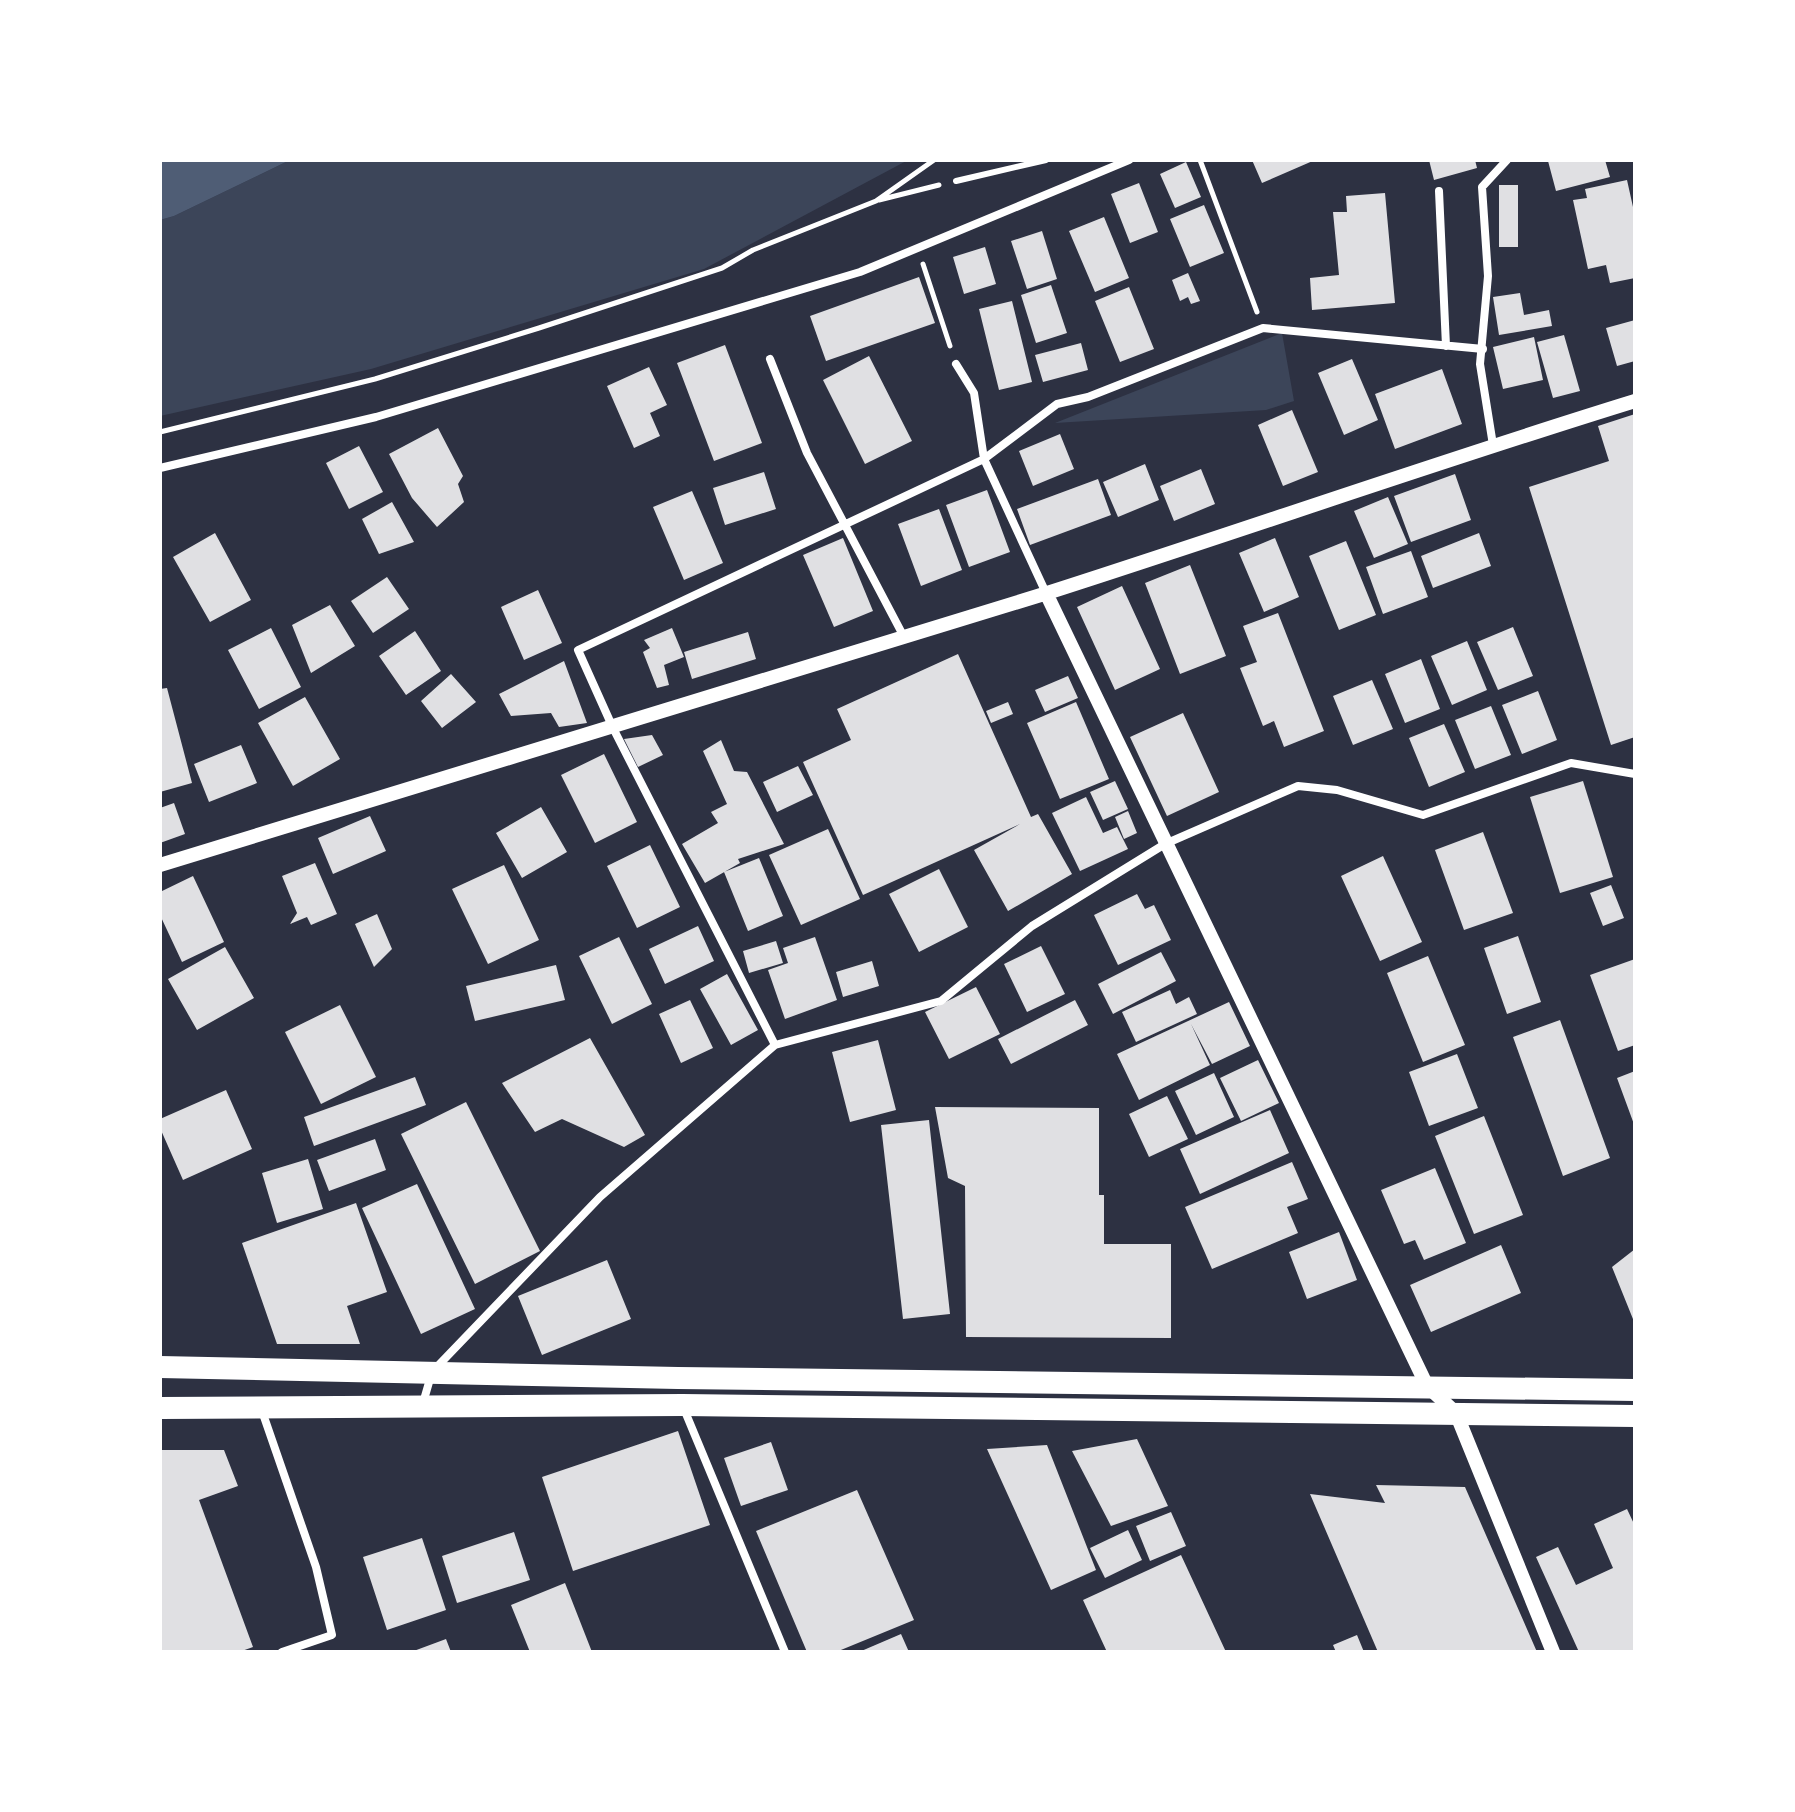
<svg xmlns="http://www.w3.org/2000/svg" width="1795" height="1812" font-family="Quicksand,sans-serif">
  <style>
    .green { fill: #3c4559 }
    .water { fill: #4f5d75 }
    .building { fill: #e0e0e3 }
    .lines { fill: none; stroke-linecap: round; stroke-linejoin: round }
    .path { stroke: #fff; stroke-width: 5 }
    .service { stroke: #fff; stroke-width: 6 }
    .minor { stroke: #fff; stroke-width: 8 }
    .tertiary { stroke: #fff; stroke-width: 14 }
    .trunk { stroke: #fff; stroke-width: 22 }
  </style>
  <rect width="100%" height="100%" fill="#2d3142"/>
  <path class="green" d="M290 160H908L704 269 371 369 160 416V220L174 216Z
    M1282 333 1294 401 1266 410 1055 423Z"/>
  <path class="water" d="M160 160H290L174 216 160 220Z"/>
  <path class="building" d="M1252 160H1315L1262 183Z
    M1429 160H1475L1477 168 1434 180Z
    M1553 160H1605L1610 177 1556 191 1548 161Z
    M1186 162 1201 197 1175 208 1160 174Z
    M1627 180 1635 216V278L1610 283 1606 265 1588 269 1573 200 1587 198 1585 189Z
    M1139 183 1158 232 1130 243 1111 194Z
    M1499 185H1518V247H1499Z
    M1385 193 1395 303 1312 310 1310 278 1339 275 1333 212H1347L1346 196Z
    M1204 205 1224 253 1190 267 1170 219Z
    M1104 217 1129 278 1095 292 1069 231Z
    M1042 231 1057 279 1027 289 1011 241Z
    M985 247 996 284 964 294 953 257Z
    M1188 273 1200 301 1191 304 1188 297 1180 301 1172 280Z
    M919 277 935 323 826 361 810 316Z
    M1051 285 1067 333 1036 343 1021 295Z
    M1129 287 1154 349 1120 362 1095 301Z
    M1520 293 1524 315 1549 310 1552 326 1499 335 1493 297Z
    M1012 301 1032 382 999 390 979 309Z
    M1635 320V361L1617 366 1606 328Z
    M1564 335 1580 391 1553 398 1537 342Z
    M1534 337 1543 380 1503 389 1493 347Z
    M1081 343 1088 370 1043 382 1035 355Z
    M725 345 762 443 714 461 677 363Z
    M869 356 912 441 865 464 823 380Z
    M1352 359 1378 420 1344 435 1318 373Z
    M649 367 667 405 650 413 660 436 634 448 607 386Z
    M1442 369 1462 424 1395 449 1375 394Z
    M1292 410 1318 472 1283 486 1258 425Z
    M1635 414V737L1611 745 1529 487 1609 461 1598 426Z
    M438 428 463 476 458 484 464 502 437 527 412 498 389 454Z
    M1060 434 1074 469 1033 486 1019 451Z
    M359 446 383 492 349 509 326 463Z
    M1145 464 1159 500 1118 517 1103 482Z
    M1201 469 1215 504 1174 521 1160 486Z
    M764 472 776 509 725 525 713 488Z
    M1455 474 1471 520 1411 542 1394 496Z
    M1098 479 1111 515 1030 545 1017 509Z
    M987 490 1010 552 969 567 946 505Z
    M692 491 723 563 684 580 653 507Z
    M1388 497 1408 544 1374 558 1354 511Z
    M392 502 414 542 379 554 362 519Z
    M939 509 962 570 921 586 898 524Z
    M215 533 251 600 210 622 173 557Z
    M1479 533 1491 566 1433 588 1421 556Z
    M843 538 873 611 834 627 803 555Z
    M1275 538 1299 597 1264 612 1239 553Z
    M1346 541 1376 615 1339 630 1309 556Z
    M1411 551 1428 597 1383 614 1366 567Z
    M1190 565 1226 656 1180 674 1145 583Z
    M387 577 409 609 373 633 351 601Z
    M1122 586 1160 669 1115 690 1077 607Z
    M538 590 562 643 524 660 501 607Z
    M330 605 355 646 311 673 292 625Z
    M1278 613 1324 731 1284 747 1274 721 1263 726 1240 668 1257 662 1243 626Z
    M1513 627 1533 676 1498 690 1477 642Z
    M271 628 301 687 259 709 228 650Z
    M672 628 684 657 664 665 669 685 657 688 643 652 650 648 644 640Z
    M415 631 441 671 406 695 379 656Z
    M748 632 756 659 692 679 684 652Z
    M1467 641 1487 690 1452 705 1431 656Z
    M958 654 1031 817 1038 814 1072 874 1008 911 974 850 1020 824 863 895 803 762 851 740 837 709Z
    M1421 659 1440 709 1405 723 1385 674Z
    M564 661 587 723 559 727 551 713 511 716 499 694Z
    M451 674 476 702 442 728 421 701Z
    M1068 676 1078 698 1045 712 1035 690Z
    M1372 680 1393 729 1353 745 1333 696Z
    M167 688 192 783 160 792V689Z
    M1538 691 1557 740 1522 754 1502 705Z
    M305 697 340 759 293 786 258 723Z
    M1008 702 1013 714 991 723 986 711Z
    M1076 702 1109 779 1060 799 1027 723Z
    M1491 706 1511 755 1475 769 1455 720Z
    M1183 713 1219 792 1167 816 1130 737Z
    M1444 724 1465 772 1429 787 1409 738Z
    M652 735 663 755 638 767 624 739Z
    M721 740 734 771 747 772 784 844 738 859 740 863 705 883 682 844 718 823 711 812 727 804 703 751Z
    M241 745 257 783 209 802 194 764Z
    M604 754 637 822 595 843 561 775Z
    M798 766 813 795 777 812 763 782Z
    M1115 781 1128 809 1103 820 1090 792Z
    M1583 781 1613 877 1560 893 1530 797Z
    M1086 797 1103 833 1117 827 1128 849 1080 871 1052 813Z
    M174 803 185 834 160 843V808Z
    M541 807 567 852 522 878 496 833Z
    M1128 811 1137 833 1124 839 1115 817Z
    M370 816 386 851 333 874 318 838Z
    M828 829 860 899 801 925 769 855Z
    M1483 832 1513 913 1464 930 1435 850Z
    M650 845 680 907 637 928 607 866Z
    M1383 856 1422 942 1380 961 1341 876Z
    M759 858 783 916 748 931 724 872Z
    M315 863 337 914 311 925 307 917 290 924 297 913 282 876Z
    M504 865 539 940 488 964 452 889Z
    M939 869 968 927 919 952 889 894Z
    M193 876 224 942 182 962 160 915V892Z
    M1611 885 1624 918 1603 926 1590 893Z
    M1137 894 1145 909 1154 905 1171 940 1118 965 1094 915Z
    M377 914 392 949 374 967 355 924Z
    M698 926 714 961 665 984 649 949Z
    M1518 936 1541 1002 1507 1014 1484 948Z
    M619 937 652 1004 612 1024 579 956Z
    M815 937 837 1000 785 1019 768 970 788 963 783 948Z
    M776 941 783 963 749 973 743 951Z
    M1041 946 1065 994 1027 1012 1004 964Z
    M225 947 254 998 197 1030 168 979Z
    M1161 952 1176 981 1113 1014 1098 984Z
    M1428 956 1465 1045 1423 1062 1387 973Z
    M1635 959V1045L1618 1051 1590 975Z
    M872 961 879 986 843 997 836 972Z
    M556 965 565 1000 475 1021 466 986Z
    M727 974 758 1030 731 1045 700 989Z
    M976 987 1000 1034 949 1059 925 1012Z
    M1170 990 1176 1004 1189 997 1197 1014 1136 1042 1122 1012Z
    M690 1000 713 1048 681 1063 659 1014Z
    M1075 1000 1088 1025 1011 1064 998 1039Z
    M1229 1002 1250 1046 1212 1064 1191 1024 1210 1065 1139 1100 1117 1054Z
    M340 1005 376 1077 321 1104 285 1032Z
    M1560 1020 1610 1158 1563 1176 1513 1037Z
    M590 1038 645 1135 624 1147 562 1119 535 1132 502 1083Z
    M878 1040 896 1110 850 1122 832 1052Z
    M1457 1054 1478 1108 1429 1126 1409 1072Z
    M1258 1060 1279 1103 1241 1121 1220 1078Z
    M1635 1071V1127L1617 1078Z
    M1214 1073 1234 1117 1196 1135 1175 1091Z
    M415 1077 426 1105 314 1146 304 1117Z
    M226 1090 252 1149 183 1180 160 1128V1119Z
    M1167 1096 1188 1139 1149 1157 1129 1114Z
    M466 1102 540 1251 475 1284 401 1134Z
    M935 1107 1099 1108V1195H1104V1244H1171V1338L966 1337 965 1186 948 1178Z
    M1270 1110 1289 1153 1200 1194 1180 1149Z
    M1484 1116 1523 1215 1474 1234 1435 1136Z
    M929 1120 950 1314 903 1319 881 1125Z
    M375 1139 386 1170 329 1191 317 1160Z
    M308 1159 323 1209 277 1223 262 1173Z
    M1292 1162 1308 1199 1287 1207 1298 1233 1212 1269 1185 1207Z
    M1435 1168 1466 1243 1424 1260 1415 1240 1404 1244 1381 1190Z
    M417 1184 475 1309 421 1334 362 1208Z
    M356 1203 387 1292 347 1306 360 1344H277L242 1243Z
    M1339 1232 1357 1280 1307 1299 1289 1252Z
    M1501 1245 1521 1293 1431 1332 1410 1285Z
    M1635 1249V1324L1612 1267Z
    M607 1260 631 1319 542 1355 518 1296Z
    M678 1431 710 1525 573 1571 542 1477Z
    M1137 1439 1168 1506 1111 1526 1072 1451Z
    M771 1442 788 1490 741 1506 724 1458Z
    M1047 1445 1096 1570 1051 1590 987 1449Z
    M160 1450H224L238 1486 199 1500 253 1647 239 1652H160Z
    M1376 1485 1465 1487 1537 1652H1378L1310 1494 1385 1503Z
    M857 1490 914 1620 836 1652H807L756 1531Z
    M1627 1509 1635 1526V1652H1579L1536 1557 1558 1547 1576 1585 1613 1568 1594 1524Z
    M1171 1512 1186 1546 1150 1561 1136 1526Z
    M1128 1530 1142 1560 1105 1578 1090 1548Z
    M514 1532 530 1580 457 1603 442 1556Z
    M422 1538 446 1610 387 1630 363 1557Z
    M1181 1555 1226 1652H1107L1083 1600Z
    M565 1583 592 1652H530L511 1605Z
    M901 1634 909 1652H859Z
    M1357 1635 1364 1652H1336L1333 1645Z
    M446 1639 451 1652H411Z"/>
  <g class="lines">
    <path class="path" d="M1200 160 1257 312
      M879 200 939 185
      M923 264 950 346
      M160 432 375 379 539 328 722 268 753 250 876 201 934 160"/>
    <path class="service" d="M956 181 1046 160"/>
    <path class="minor" d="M1439 191 1446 346
      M770 359 807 453 904 637
      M956 364 974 393 984 459 1046 593
      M1493 445 1480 364 1488 276 1482 187 1507 160
      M160 468 376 417 860 272 1129 160
      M775 1045 613 728 578 650 984 459 1057 404 1088 397 1263 328 1483 349
      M423 1403 432 1372 600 1197 775 1045 941 1001 1032 926 1165 844 1298 786 1337 790 1423 815 1571 763 1635 774
      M684 1409 785 1652
      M262 1411 316 1567 332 1635 282 1652"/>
    <path class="tertiary" d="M1046 593 1427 1386 1456 1413 1553 1652
      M160 865C455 776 750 687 1044 594 1241 531 1437 462 1635 401"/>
    <path class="trunk" d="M160 1367 678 1378 1635 1390
      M160 1408 683 1405 1635 1416"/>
  </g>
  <rect width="1795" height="1812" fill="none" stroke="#ffffff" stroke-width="324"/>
</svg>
